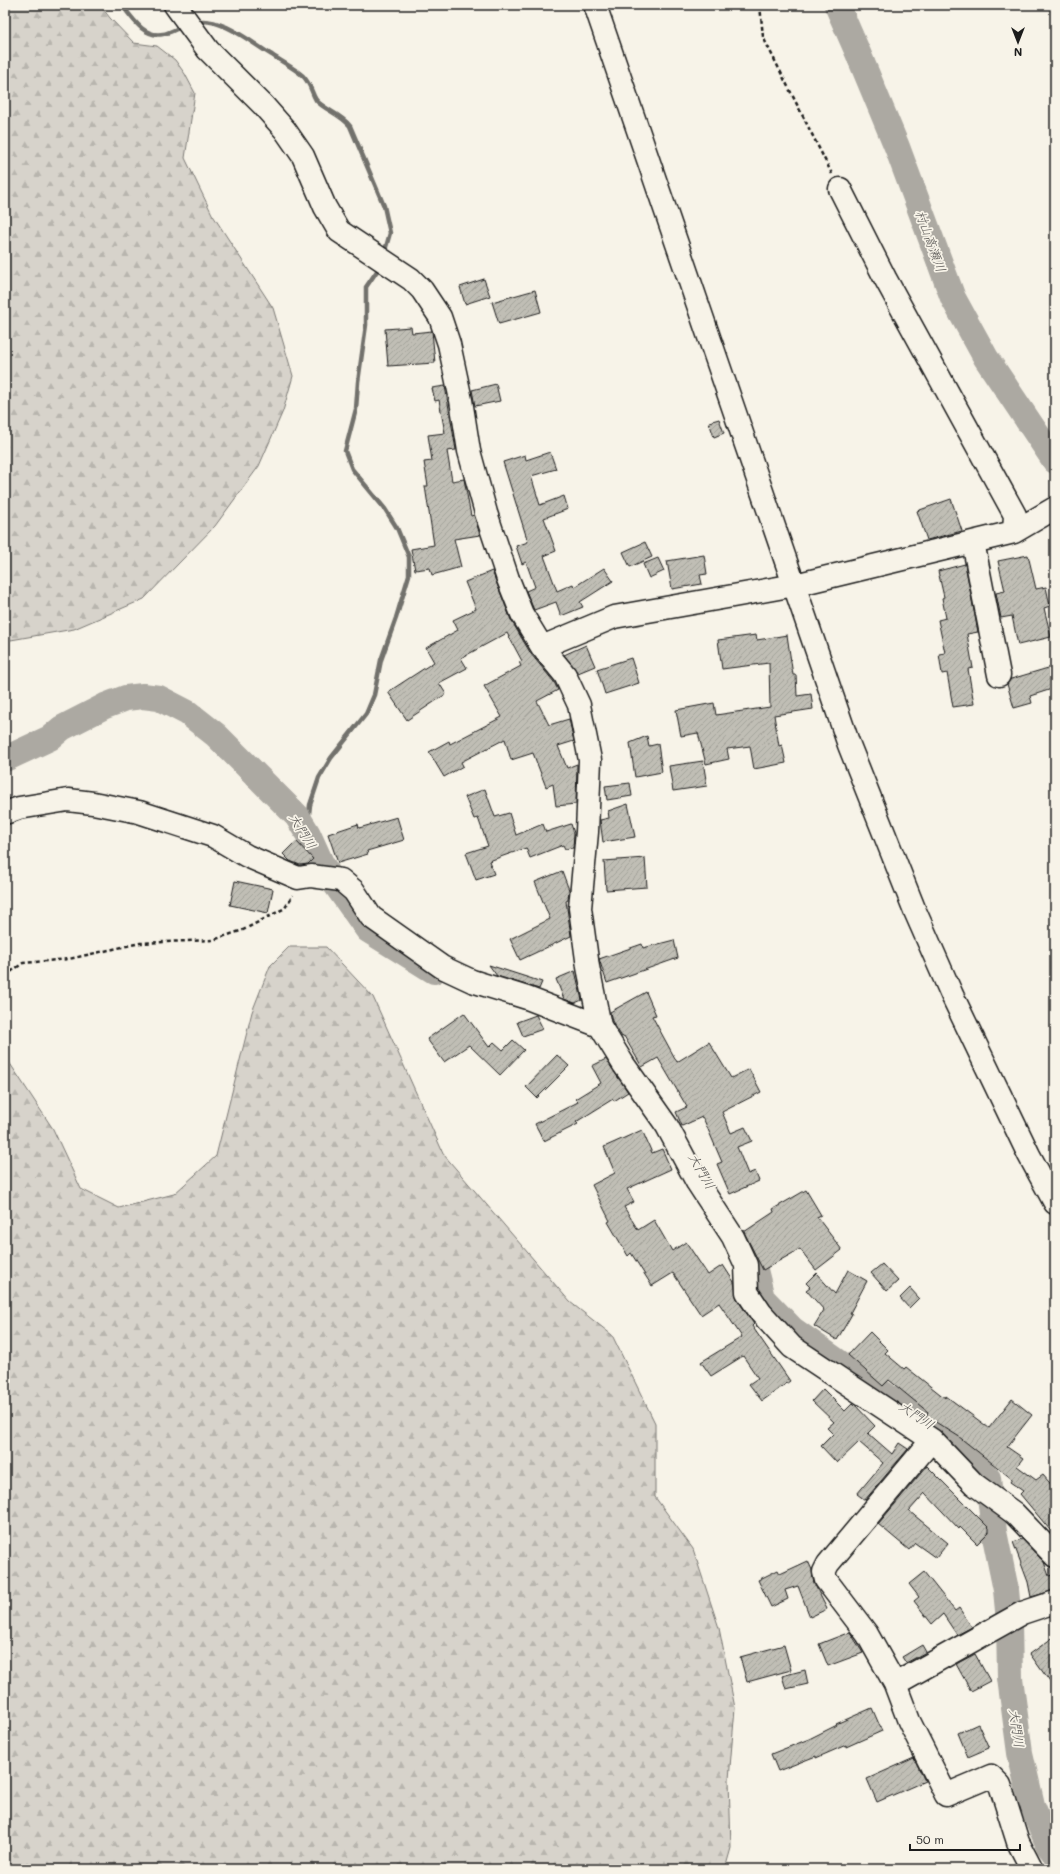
<svg xmlns="http://www.w3.org/2000/svg" width="1060" height="1874" font-family="Mali,'Klee One',sans-serif">
  <style>
    .forest { fill: url(#forest-firs); stroke: #7a7874 }
    .lines { fill: none; stroke-linecap: round; stroke-linejoin: round }
    .stream { stroke: #72716c; stroke-width: 4.5 }
    .river { stroke: #aca9a2; stroke-width: 26 }
    .building { fill: url(#building-hatch); stroke: #1c1c1c }
    .minor-casing { stroke: #1c1c1c; stroke-width: 25 }
    .path { stroke: #1c1c1c; stroke-width: 2.5; stroke-dasharray: 4 3; stroke-linecap: butt }
    .minor { stroke: #f7f3e8; stroke-width: 22 }
    .labels { text-anchor: middle; stroke-width: 3.5; stroke-linejoin: round; paint-order: stroke }
    .water-label { font-size: 13px; font-style: italic; fill: #565452; stroke: #f7f3e8 }
  </style>
  <defs>
    <pattern id="forest-firs" width="22" height="20" patternUnits="userSpaceOnUse"><rect width="22" height="20" fill="#d7d3cb"/><path d="M5 1l3.5 6h-7zM16 11l3.5 6h-7z" fill="#b8b5ae"/></pattern>
    <pattern id="building-hatch" width="6" height="6" patternUnits="userSpaceOnUse"><rect width="6" height="6" fill="#c0beb5"/><path d="M-1 1l2-2M0 6l6-6M5 7l2-2" fill="none" stroke="#a4a39b"/></pattern>
  </defs>
  <rect width="100%" height="100%" fill="#f7f3e8"/>
  <filter id="ink" filterUnits="userSpaceOnUse"><feTurbulence type="fractalNoise" baseFrequency=".025" numOctaves="2"/><feDisplacementMap in="SourceGraphic" scale="8" xChannelSelector="R" yChannelSelector="G"/><feConvolveMatrix kernelMatrix="1 2 1 2 8 2 1 2 1" color-interpolation-filters="sRGB"/></filter>
  <g filter="url(#ink)">
    <path class="forest" d="M5 5H100L110 18 134 43 157 46 175 60 185 74 195 93 185 158 212 214 273 308 293 376 283 411 259 466 215 526 144 599 74 629 5 641Z
      M289 947H326L373 997 444 1155 570 1302 612 1335 655 1423V1497L693 1549 719 1628 735 1708 729 1779 731 1848 725 1869H5V1056L53 1129 81 1189 119 1208 174 1194 216 1156 252 1012 270 966Z"/>
    <g class="lines">
      <path class="stream" d="M122 5C132 18 144 38 163 34 170 33 177 28 184 26
        M195 22C219 15 252 43 272 55 282 62 294 68 303 76 311 84 311 92 316 100 323 109 341 114 350 126L384 206 390 233 386 247
        M307 832 310 805 319 778 331 758 366 714 374 695 381 660 396 618 409 575V557L397 528 385 509 352 469 345 451 356 409 358 382 366 325V287L377 271"/>
      <path class="river" d="M837 5 858 53 897 147 953 298 986 358 1055 461
        M5 759 50 738 62 728 105 706 126 698 143 696 159 698 188 713 216 735 297 816 308 834 322 865 368 930 434 971
        M744 1243 752 1258 762 1298 792 1329 888 1397 951 1438 988 1478 994 1532 1006 1590 1009 1621 1010 1678 1020 1753 1032 1805 1049 1846 1055 1854"/>
    </g>
    <path class="building" d="M484 279 490 296 465 304 460 287Z
      M535 290 541 312 499 324 492 302Z
      M411 327 412 333 432 331 435 363 388 366 385 329Z
      M496 384 500 401 475 406 472 390Z
      M445 386 456 450 447 451 452 481 464 479 471 516 474 515 480 535 454 539 461 567 432 575 430 568 415 570 411 549 434 545 425 486H428L424 462 432 461 428 435 445 433 439 400 435 401 432 388Z
      M719 419 724 433 714 437 709 422Z
      M550 452 556 469 531 476 540 505 564 496 568 509 544 518 556 551 544 556 557 591 573 584 574 587 604 568 613 581 580 602 583 607 561 616 556 602 534 610 526 591 535 587 526 562 522 564 516 546 528 542 503 462 525 455 526 460Z
      M951 499 962 531 927 540 917 511Z
      M645 542 652 557 630 567 623 552Z
      M704 555 707 574 700 575 702 584 672 589 667 561Z
      M1028 555 1036 589 1046 587 1050 606 1044 608 1051 637 1018 645 1012 616 1001 618 996 593 1005 591 998 561Z
      M658 558 664 571 649 578 643 564Z
      M965 564 978 632 967 634 973 668 968 669 974 704 953 707 947 673 942 674 939 654 945 653 938 620 946 618 942 598 944 597 938 571Z
      M492 571 511 620 531 654 554 682 558 690 537 701 549 725 569 719 574 741 558 746 567 768 577 764 576 804 556 806 553 784 546 787 533 753 511 760 505 739 461 762 463 766 444 777 429 752 449 741 450 744 502 717 484 686 521 666 519 662 522 661 507 633 461 658 467 668 439 683 446 694 407 720 388 692 434 662 426 648 458 630 453 620 476 609 465 582Z
      M756 635 757 640 787 635 793 675H796L797 696 811 694 813 709 774 715 779 746 782 745 786 763 754 769 750 746 727 749 729 759 706 764 698 733 681 736 676 710 714 703 716 715 770 707 769 663 722 669 718 640Z
      M586 645 595 666 578 673 564 655Z
      M631 658 639 683 605 694 597 669Z
      M1055 666V688L1030 696 1032 703 1014 708 1007 684 1011 679Z
      M647 736 649 746 658 744 662 772 635 777 630 743Z
      M703 761 707 786 673 791 669 766Z
      M630 783 632 796 607 800 605 786Z
      M485 789 495 817 509 813 516 835 543 824 546 832 571 824 574 833 573 848 565 849 563 845 530 858 526 848 489 861 494 874 476 880 466 853 488 846 478 818 474 819 465 797Z
      M628 804 635 837 603 842 600 820 609 818 608 811Z
      M397 817 404 840 367 851 368 854 338 863 328 834 358 824 359 828Z
      M296 841 313 859 308 864 300 865 290 861 283 854Z
      M645 858 647 887 606 890 604 861Z
      M562 871 569 890 568 900 566 901 571 936 520 960 510 939 550 919 535 882Z
      M235 881 273 889 268 913 230 905Z
      M674 940 678 958 607 983 599 959 642 944 643 948Z
      M489 965 542 982 539 989 497 976Z
      M575 971 582 1000 575 1003 564 999 556 979Z
      M646 992 656 1015 652 1016 677 1062 709 1042 731 1078 749 1069 761 1092 722 1112 731 1133 745 1127 752 1141 737 1147 748 1174 755 1171 759 1181 730 1194 717 1164 722 1162 704 1120 702 1117 682 1126 676 1112 687 1107 658 1058 642 1067 624 1036 622 1037 612 1021 610 1012Z
      M464 1013 489 1047 494 1042 503 1050 513 1040 524 1050 500 1075 469 1045 444 1062 427 1039Z
      M536 1015 543 1029 523 1036 517 1022Z
      M557 1055 569 1066 537 1098 526 1087Z
      M606 1059 628 1092 614 1101 613 1099 576 1122 578 1124 544 1141 535 1124 578 1102 575 1099 601 1083 592 1066Z
      M642 1130 652 1153 662 1149 671 1169 627 1189 634 1202 624 1207 638 1230 654 1220 672 1251 686 1242 708 1275 723 1265 734 1282 737 1299 754 1324 752 1326 790 1381 762 1401 749 1384 758 1378 743 1356 711 1376 701 1362 742 1337 719 1303 701 1315 673 1273 652 1286 631 1253 628 1256 608 1222 610 1221 592 1185 615 1173 604 1147Z
      M806 1190 821 1215 817 1217 842 1250 816 1270 800 1249 763 1270 744 1232 774 1212 773 1209Z
      M882 1264 898 1281 887 1291 871 1273Z
      M848 1270 867 1281 850 1313 852 1314 837 1340 814 1326 824 1310 806 1290 810 1287 806 1283 816 1273 835 1294Z
      M910 1288 919 1298 909 1308 900 1298Z
      M870 1332 888 1350 885 1353 904 1369 906 1367 945 1398 946 1396 989 1428 1012 1399 1032 1415 1007 1447 1023 1458 1017 1466 1036 1480 1043 1475 1055 1489V1536L1020 1494 1023 1491 1010 1482 1012 1479 958 1436 926 1416 928 1412 889 1380 883 1386 848 1355Z
      M823 1389 845 1411 853 1403 875 1426 868 1433 892 1454 899 1443 908 1449 865 1500 857 1494 883 1463 859 1442 837 1463 821 1446 833 1434 827 1428 834 1422 812 1401Z
      M927 1466 989 1528V1532L977 1544 960 1527 959 1529 925 1493 909 1511 948 1543 936 1558 915 1543 909 1550 878 1524Z
      M1022 1539 1044 1562 1049 1576 1055 1574V1590L1031 1597 1028 1582 1013 1542Z
      M808 1561 812 1570 814 1583 827 1609 810 1617 798 1586 785 1590 788 1599 771 1607 758 1580 778 1570 780 1574Z
      M924 1572 955 1611 959 1608 972 1627 957 1635 943 1614 932 1624 914 1601 919 1597 909 1584Z
      M850 1632 863 1653 828 1666 819 1644Z
      M1055 1636V1689L1030 1654Z
      M784 1645 791 1670 747 1682 740 1657Z
      M922 1645 926 1652 906 1663 902 1657Z
      M975 1654 990 1681 971 1691 956 1664Z
      M805 1670 808 1684 786 1689 782 1676Z
      M872 1708 882 1731 846 1747V1745L816 1758V1756L778 1771 771 1754 809 1739 837 1725 836 1724Z
      M978 1724 989 1748 968 1757 958 1733Z
      M914 1758 925 1781 877 1802 867 1779Z"/>
    <g class="lines">
      <g class="minor-casing">
        <path id="minor" d="M175 5 208 50 263 105 285 130 303 156 325 207 339 231 411 279 422 290 440 317 449 344 461 400 469 451 486 513 508 579 522 614 542 647 565 675 579 705 590 760 587 832 580 908 588 967 600 1026 624 1065 667 1126 697 1182 733 1237 746 1265 747 1292 761 1313 792 1347 932 1440 974 1484 1014 1513 1055 1556
          M595 5 849 745 915 911 952 995 1029 1155 1055 1203
          M840 189 885 278 1015 515 1014 532
          M973 542 999 675
          M542 647 614 617 795 585 1014 532 1055 508
          M5 813 19 808 68 800 93 803 139 812 213 836 247 856 298 878 311 876 341 880 354 891 371 917 442 967 472 981 527 998 600 1026
          M932 1440 828 1564 824 1572 826 1580 867 1634 895 1684 909 1721 946 1795 991 1776 1000 1785 1018 1842 1032 1869
          M895 1684 1022 1613 1055 1602"/>
      </g>
      <path class="path" d="M760 5 763 37 832 174
        M5 976 23 963 69 959 140 943 213 940 243 930 285 908 293 895"/>
      <use href="#minor" class="minor"/>
    </g>
  </g>
  <g class="labels">
    <g class="water-label">
      <text transform="translate(931 241) rotate(70)" y="5">村山高瀬川</text>
      <text transform="translate(303 831) rotate(58)" y="5">大門川</text>
      <text transform="translate(702 1171) rotate(60)" y="5">大門川</text>
      <text transform="translate(917 1415) rotate(34)" y="5">大門川</text>
      <text transform="translate(1017 1728) rotate(82)" y="5">大門川</text>
    </g>
  </g>
  <rect width="1060" height="1874" fill="none" stroke="#f7f3e8" stroke-width="20"/>
  <rect x="10" y="10" width="1040" height="1854" fill="none" stroke="#1c1c1c" stroke-width="1.5" filter="url(#ink)"/>
  <g transform="translate(1018 42) rotate(180)" stroke="#f7f3e8" stroke-width="3" paint-order="stroke">
  <path d="M0-3L7 15L0 10L-7 15Z" fill="#1c1c1c"/>
  <text y="-6" font-size="11" font-weight="bold" text-anchor="middle" fill="#1c1c1c">N</text>
  </g>
  <path d="M910 1844v6h110v-6" fill="none" stroke="#1c1c1c" stroke-width="2"/>
  <text x="916" y="1844" font-size="12" fill="#1c1c1c" stroke="#f7f3e8" stroke-width="3" paint-order="stroke">50 m</text>
</svg>
